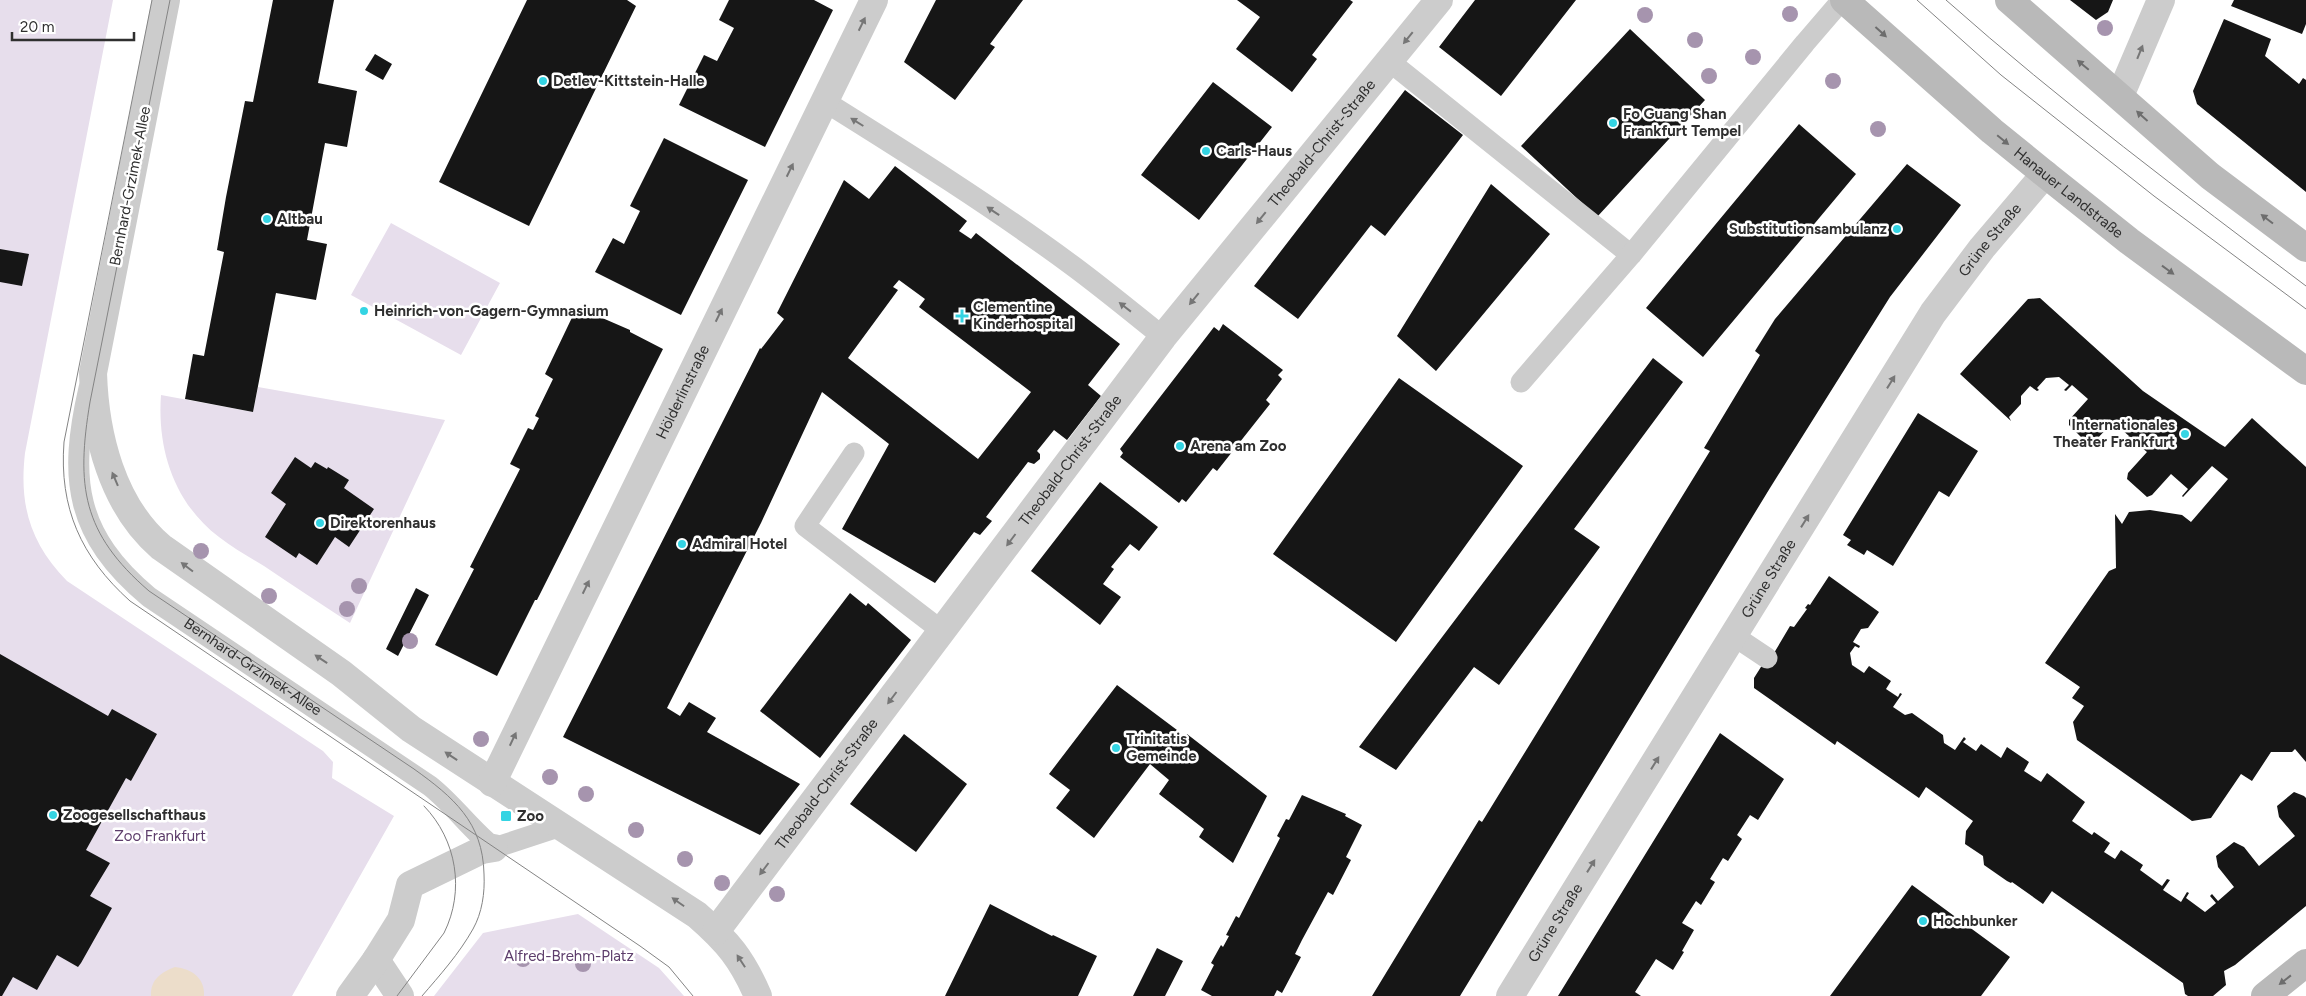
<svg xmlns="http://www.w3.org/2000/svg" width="2306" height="996" font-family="Figtree,sans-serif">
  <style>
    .green { fill: #e7deec }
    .water { fill: #ecddca }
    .building { fill: #161616; fill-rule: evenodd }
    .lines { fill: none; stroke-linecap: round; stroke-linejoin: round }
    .lane { stroke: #ccc; stroke-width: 21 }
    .street { stroke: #ccc; stroke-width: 28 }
    .secondary { stroke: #b9b9b9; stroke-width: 28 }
    .tram { stroke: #848484; stroke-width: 1 }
    .tree { fill: #a694ae }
    .oneway { fill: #767676 }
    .oneway2 { fill: #6d6d6d }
    .poi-dot { fill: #34d4e3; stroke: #fff; stroke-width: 2 }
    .labels { text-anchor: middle; stroke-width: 5; stroke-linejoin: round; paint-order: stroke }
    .poi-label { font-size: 15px; font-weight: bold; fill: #2f2f2f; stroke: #fff; text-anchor: start }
    .street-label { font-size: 15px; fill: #2f2f2f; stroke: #fff }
    .park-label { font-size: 15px; fill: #5d3d6b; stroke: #fff }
  </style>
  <rect width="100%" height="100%" fill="#fff"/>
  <path class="green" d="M0 0H113L25 453C19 505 30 543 67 581L323 751 333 762 332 778 394 816 292 996H0Z
    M391 223 500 283 461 355 351 295Z
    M258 387 445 420 350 623C321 604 292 585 264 566 249 557 233 548 219 537 174 503 157 449 161 395L253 412Z
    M578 914 659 968 684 996H434L483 933Z"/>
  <path class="water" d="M175 967C192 969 205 978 204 996H151C150 980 161 972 175 967Z"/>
  <path class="building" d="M273 0H334L318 83 357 91 347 147 325 143 307 240 327 244 316 300 276 293 253 412 185 399 193 354 204 356 224 252 217 250 226 197 245 101 253 102Z
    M527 0H627L636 6 529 226 439 182Z
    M729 0H814L833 10 765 147 679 105 704 55 717 61 734 28 719 20Z
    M936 0H1023L990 44 995 47 955 100 904 62Z
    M1237 0H1350L1353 2 1312 55 1317 59 1292 92 1236 49 1260 17Z
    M1475 0H1576L1501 96 1439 47Z
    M2070 0H2113L2108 12 2096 20Z
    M2234 0H2306V24L2302 34 2231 6Z
    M2224 19 2271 39 2265 56 2299 84 2303 78 2306 80V192L2197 104 2193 91Z
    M1630 29 1705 100 1597 217 1521 146Z
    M375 54 392 64 383 80 365 70Z
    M1213 82 1272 127 1199 220 1141 175Z
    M1405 90 1463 135 1385 236 1371 225 1298 319 1254 286Z
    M1799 124 1856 174 1703 357 1646 308Z
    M664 138 748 180 681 315 595 272 613 238 624 244 640 211 630 206Z
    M1907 164 1961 205 1890 297 1770 488 1460 996H1372L1479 820 1482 822 1710 451 1704 448 1760 355 1755 351 1775 319Z
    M895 166 967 221 959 231 971 239 976 233 1120 344 1088 385 1101 396 1067 440 1054 430 1037 451 1040 454V459L1034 464 1028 462 986 517 992 521 980 535 974 532 935 583 842 529 889 444 822 392 761 523 667 708 680 716 689 702 716 718 707 732 800 784 760 835 563 737 760 348 761 349 784 319 777 313 844 180 869 199ZM899 280 925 299 919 307 1031 392 978 459 848 358 898 290 893 287Z
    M1491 184 1550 234 1436 371 1397 336Z
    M0 249 29 254 22 286 0 282Z
    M2040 298 2143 391 2220 444 2225 447 2252 418 2306 467V762L2295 749 2292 752H2271L2252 781 2241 774 2211 818 2192 821 2077 740 2073 722 2084 706 2072 698 2080 687 2045 663 2109 571 2116 568 2115 514 2122 524 2129 512 2150 510 2182 515 2191 522 2228 479 2212 466 2183 497 2182 496 2188 489 2171 474 2152 495 2147 497 2127 479 2128 473 2147 452 2130 438 2125 444 2123 443 2129 436 2113 422 2094 442 2088 444 2069 425V420L2088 399 2072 385 2066 391 2064 390 2069 385 2059 377 2046 378 2037 388 2039 390 2037 391 2030 386 2021 396V404L2009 417 2011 421 1960 374 2028 299Z
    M577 307 630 330V332L663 349 537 600H535L497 676 435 645 474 569 470 567 520 469 510 464 528 428 533 430 539 418 535 416 553 379 545 374Z
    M1223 324 1283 370 1278 375 1282 379 1266 400 1270 404 1217 471 1213 468 1186 502 1182 499 1179 503 1120 457 1123 453 1120 449 1214 327 1219 331Z
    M1653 358 1683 382 1574 529 1600 547 1499 685 1474 667 1396 770 1359 747Z
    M1399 378 1523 466 1396 642 1273 554Z
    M1918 413 1978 451 1949 497 1939 491 1893 566 1867 550 1864 555 1847 545 1851 540 1843 535Z
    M295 457 311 468 315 462 327 469 328 467 349 480 344 488 374 509 349 547 335 537 317 565 299 553 296 558 265 537 286 504 271 493Z
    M1100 482 1158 527 1139 551 1130 544 1111 567 1114 569 1103 584 1121 597 1100 625 1031 571Z
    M1829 576 1879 612 1868 628 1861 629 1853 642 1860 646 1859 648 1855 646 1850 653 1852 665 1864 673 1869 666 1891 681 1886 689 1898 697 1900 693 1902 694 1893 707 1905 715 1912 713 1943 735 1944 743 1955 750 1964 737 1966 739 1963 742 1976 751 1981 744 2001 758 2007 747 2029 762 2024 771 2041 782 2047 773 2085 802 2072 821 2092 835 2094 832 2110 843 2104 852 2115 859 2121 850 2143 865 2140 870 2162 886 2167 879 2170 880 2163 890 2181 902 2187 892 2189 893 2186 898 2205 912 2216 903 2210 896 2212 894 2218 901 2234 887 2218 867 2216 856 2234 842 2244 847 2259 866 2295 836 2279 817 2277 806 2294 792 2304 796 2306 798V906L2235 965 2224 971 2226 985 2213 996H2188L2185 994 2183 983 2053 892 2052 891 2043 904 2012 882 2011 883 2007 881 1984 865 1983 856 1965 844 1966 831 1973 821 1926 787 1919 798 1837 741 1835 745 1754 688V678L1771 651 1774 653 1790 626 1794 627 1807 609 1805 608 1808 604 1810 605Z
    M416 588 429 595 398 656 386 649Z
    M850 593 866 606 868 603 911 640 820 758 760 711Z
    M0 654 108 716 112 709 157 734 131 781 126 778 86 850 110 863 90 896 112 908 81 963 78 967 57 955 37 990 13 977 2 996H0Z
    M1117 685 1177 730 1175 732 1184 738 1187 734 1267 796 1233 863 1199 837 1204 829 1159 794 1169 780 1150 764 1094 838 1056 808 1070 790 1049 774Z
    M1720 733 1784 779 1758 820 1750 815 1737 835 1742 839 1728 861 1723 858 1710 879 1715 882 1701 905 1696 901 1682 923 1694 930 1682 951 1684 952 1673 970 1656 959 1635 992 1641 996H1558Z
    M904 734 967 784 916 852 850 804Z
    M1302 795 1346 814 1345 816 1362 825 1346 857 1351 860 1333 895 1328 892 1302 940 1295 954 1301 957 1282 993 1277 990 1274 996H1212L1201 990 1214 965 1211 963 1221 945 1223 947 1229 936 1226 935 1236 916 1239 918 1280 838 1277 836 1286 819 1289 820Z
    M1912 885 2010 957 1981 996H1830Z
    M990 904 1052 936 1053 935 1097 956 1078 996H945Z
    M1157 948 1183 961 1165 996H1133Z"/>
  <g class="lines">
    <g class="lane">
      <path d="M1389 61 1631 255"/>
      <path d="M824 101C909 154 993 207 1073 266 1104 289 1133 313 1163 337"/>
      <path d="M1521 382 1631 255 1805 43 1842 0"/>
      <path id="s1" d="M89 388C68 479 75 535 149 597L430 786C454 805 470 829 494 848L561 826"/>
      <path d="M854 453 805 526 942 631"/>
      <path d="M1734 636 1767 658"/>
    </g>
    <g class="street">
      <path d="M166 0 93 373C95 435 112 505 161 547L341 673 411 729 697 915C728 942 742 959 758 996"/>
      <path d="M2120 96 2161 0"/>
      <path id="s2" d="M492 783 874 0"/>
      <path id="s3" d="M716 931 1163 337 1439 0"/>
      <path d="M376 960 400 996"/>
      <path d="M350 996 376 960 401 920 410 885 482 850 494 848"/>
      <path id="s4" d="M1510 996 1933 313 1982 248 2045 174"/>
    </g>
    <g class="secondary">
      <path id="s5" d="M1844 0 1992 131 2045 174 2129 241 2306 371"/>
      <path d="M2009 0 2210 176 2306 248"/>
      <path d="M2265 996 2306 963"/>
    </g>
    <path class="tram" d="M152 0 64 442C59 508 81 557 130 601L640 946 669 967 693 996
      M170 0 90 402C76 486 82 533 149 591L414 769C453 797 483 822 484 874 485 893 482 913 473 929 459 954 440 975 422 996
      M1917 0 2001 75 2154 196 2306 309
      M1946 0C2061 102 2184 194 2306 286
      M397 996 444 933C465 891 457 840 424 806"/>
  </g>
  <g class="tree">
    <circle cx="1790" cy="14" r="8"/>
    <circle cx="1645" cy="15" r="8"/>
    <circle cx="2105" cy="28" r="8"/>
    <circle cx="1695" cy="40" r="8"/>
    <circle cx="1753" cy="57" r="8"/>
    <circle cx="1709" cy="76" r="8"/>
    <circle cx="1833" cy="81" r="8"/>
    <circle cx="1878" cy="129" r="8"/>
    <circle cx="201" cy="551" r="8"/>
    <circle cx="359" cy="586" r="8"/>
    <circle cx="269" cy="596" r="8"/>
    <circle cx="347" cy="609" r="8"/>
    <circle cx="410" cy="641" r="8"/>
    <circle cx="481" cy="739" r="8"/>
    <circle cx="550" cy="777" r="8"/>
    <circle cx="586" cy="794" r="8"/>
    <circle cx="636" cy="830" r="8"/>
    <circle cx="685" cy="859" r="8"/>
    <circle cx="722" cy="883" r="8"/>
    <circle cx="777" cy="894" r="8"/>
    <circle cx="523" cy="959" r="8"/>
    <circle cx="583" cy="964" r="8"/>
  </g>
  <defs><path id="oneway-solid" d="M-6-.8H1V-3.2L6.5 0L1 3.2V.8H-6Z" transform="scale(1.25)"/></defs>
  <g class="oneway">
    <use href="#oneway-solid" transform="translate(862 24) rotate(-64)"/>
    <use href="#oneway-solid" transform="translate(1408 38) rotate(129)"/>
    <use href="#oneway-solid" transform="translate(2140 52) rotate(-68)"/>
    <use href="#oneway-solid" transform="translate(857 122) rotate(-148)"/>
    <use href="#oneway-solid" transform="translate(790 170) rotate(-64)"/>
    <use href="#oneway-solid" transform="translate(993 211) rotate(-146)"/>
    <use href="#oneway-solid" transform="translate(1261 218) rotate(129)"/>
    <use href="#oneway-solid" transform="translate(1194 299) rotate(129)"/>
    <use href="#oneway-solid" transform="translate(1125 307) rotate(-142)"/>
    <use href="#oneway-solid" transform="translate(719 315) rotate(-64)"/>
    <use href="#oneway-solid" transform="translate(1891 382) rotate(-58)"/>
    <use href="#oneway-solid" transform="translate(115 479) rotate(-113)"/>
    <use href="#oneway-solid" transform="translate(1805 521) rotate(-58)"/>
    <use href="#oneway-solid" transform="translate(1011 540) rotate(127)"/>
    <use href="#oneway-solid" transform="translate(187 567) rotate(-143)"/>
    <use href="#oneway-solid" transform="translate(586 587) rotate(-64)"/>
    <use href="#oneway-solid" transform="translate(321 659) rotate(-146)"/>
    <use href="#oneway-solid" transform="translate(892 698) rotate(127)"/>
    <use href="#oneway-solid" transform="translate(513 739) rotate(-65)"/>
    <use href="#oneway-solid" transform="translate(451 756) rotate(-146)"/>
    <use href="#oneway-solid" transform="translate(1655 763) rotate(-58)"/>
    <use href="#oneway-solid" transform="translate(1591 866) rotate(-58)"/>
    <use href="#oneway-solid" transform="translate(764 869) rotate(127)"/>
    <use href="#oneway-solid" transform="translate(678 902) rotate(-145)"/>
    <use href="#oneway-solid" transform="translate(741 961) rotate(-123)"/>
  </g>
  <g class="oneway2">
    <use href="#oneway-solid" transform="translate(1881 32) rotate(42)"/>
    <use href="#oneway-solid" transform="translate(2083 65) rotate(-140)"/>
    <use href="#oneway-solid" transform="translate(2142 116) rotate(-138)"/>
    <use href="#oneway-solid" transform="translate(2003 140) rotate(39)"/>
    <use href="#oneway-solid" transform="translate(2267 219) rotate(-143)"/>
    <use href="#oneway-solid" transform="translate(2168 270) rotate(36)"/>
    <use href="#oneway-solid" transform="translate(2285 980) rotate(142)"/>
  </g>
  <g class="poi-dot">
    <circle cx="543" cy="81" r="5"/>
    <circle cx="1613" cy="123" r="5"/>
    <circle cx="1206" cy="151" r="5"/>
    <circle cx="267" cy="219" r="5"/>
    <circle cx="1897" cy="229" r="5"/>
    <circle cx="364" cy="311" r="5"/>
    <path d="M959.5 308.5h5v5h5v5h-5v5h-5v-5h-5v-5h5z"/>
    <circle cx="2185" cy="434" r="5"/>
    <circle cx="1180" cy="446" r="5"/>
    <circle cx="320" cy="523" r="5"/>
    <circle cx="682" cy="544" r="5"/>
    <circle cx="1116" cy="748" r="5"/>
    <circle cx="53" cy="815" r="5"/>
    <rect x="500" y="810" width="12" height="12" rx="2.5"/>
    <circle cx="1923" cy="921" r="5"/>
  </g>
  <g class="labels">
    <g class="poi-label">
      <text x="553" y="86">Detlev-Kittstein-Halle</text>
      <text x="1623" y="119">Fo Guang Shan<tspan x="1623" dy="17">Frankfurt Tempel</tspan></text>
      <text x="1216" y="156">Carls-Haus</text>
      <text x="277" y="224">Altbau</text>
      <text x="1887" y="234" text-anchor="end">Substitutionsambulanz</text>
      <text x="973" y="312">Clementine<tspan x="973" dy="17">Kinderhospital</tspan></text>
      <text x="374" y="316">Heinrich-von-Gagern-Gymnasium</text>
      <text x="2175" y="430" text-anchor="end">Internationales<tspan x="2175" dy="17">Theater Frankfurt</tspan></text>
      <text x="1190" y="451">Arena am Zoo</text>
      <text x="330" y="528">Direktorenhaus</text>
      <text x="692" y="549">Admiral Hotel</text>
      <text x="1126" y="744">Trinitatis<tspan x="1126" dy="17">Gemeinde</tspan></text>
      <text x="63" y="820">Zoogesellschafthaus</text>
      <text x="517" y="821">Zoo</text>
      <text x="1933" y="926">Hochbunker</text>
    </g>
    <g class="street-label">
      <text dy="5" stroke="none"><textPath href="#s3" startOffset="994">Theobald-Christ-Straße</textPath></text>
      <text transform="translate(130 186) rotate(-79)" y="5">Bernhard-Grzimek-Allee</text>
      <text dy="5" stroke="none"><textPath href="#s5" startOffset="296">Hanauer Landstraße</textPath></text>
      <text dy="5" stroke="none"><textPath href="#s4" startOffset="896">Grüne Straße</textPath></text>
      <text dy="5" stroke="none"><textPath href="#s2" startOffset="435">Hölderlinstraße</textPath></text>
      <text dy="5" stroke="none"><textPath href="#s3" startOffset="589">Theobald-Christ-Straße</textPath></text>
      <text dy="5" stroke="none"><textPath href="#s4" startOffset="491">Grüne Straße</textPath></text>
      <text dy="5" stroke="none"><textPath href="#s1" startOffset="358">Bernhard-Grzimek-Allee</textPath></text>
      <text dy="5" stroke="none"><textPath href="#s3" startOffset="184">Theobald-Christ-Straße</textPath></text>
      <text dy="5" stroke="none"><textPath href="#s4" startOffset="86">Grüne Straße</textPath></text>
    </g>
    <g class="park-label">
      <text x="160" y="841">Zoo Frankfurt</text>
      <text x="569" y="961">Alfred-Brehm-Platz</text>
    </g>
  </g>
  <path d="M12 32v8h122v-8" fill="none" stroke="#2f2f2f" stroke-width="2.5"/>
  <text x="20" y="32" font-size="15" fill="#2f2f2f" stroke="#ffffff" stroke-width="4" paint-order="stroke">20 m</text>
</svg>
